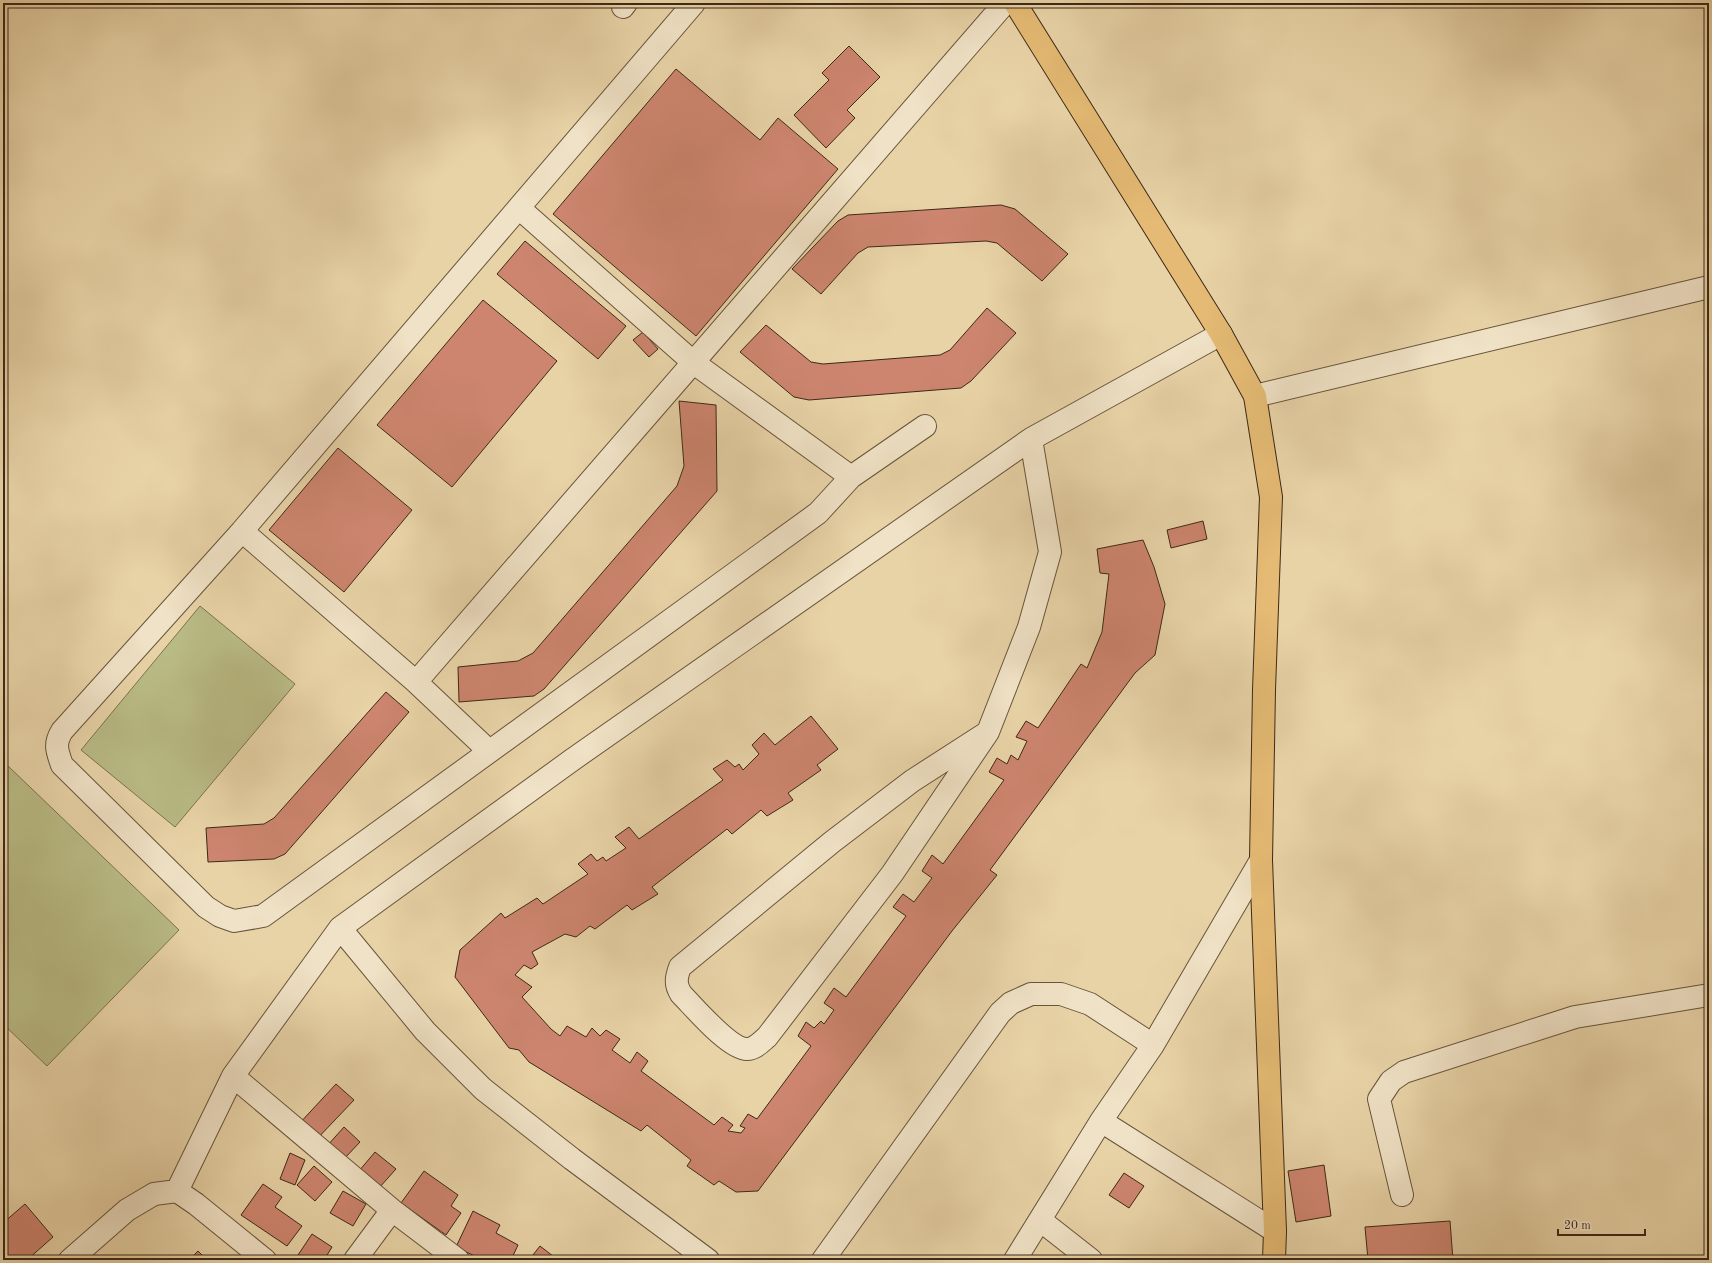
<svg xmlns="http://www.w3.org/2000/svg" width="1712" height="1263" font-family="'Old Standard TT',serif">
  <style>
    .green { fill: #b9bb85; stroke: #7b724e }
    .building { fill: #cd856f; stroke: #3d2917 }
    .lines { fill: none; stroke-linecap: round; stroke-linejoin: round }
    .minor-casing { stroke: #68543b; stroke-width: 24 }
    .major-casing { stroke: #3d2917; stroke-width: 24 }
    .minor { stroke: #f0e2c6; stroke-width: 22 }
    .major { stroke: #e4ba74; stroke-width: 22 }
  </style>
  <rect width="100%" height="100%" fill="#e8d3a7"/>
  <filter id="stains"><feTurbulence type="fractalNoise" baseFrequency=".005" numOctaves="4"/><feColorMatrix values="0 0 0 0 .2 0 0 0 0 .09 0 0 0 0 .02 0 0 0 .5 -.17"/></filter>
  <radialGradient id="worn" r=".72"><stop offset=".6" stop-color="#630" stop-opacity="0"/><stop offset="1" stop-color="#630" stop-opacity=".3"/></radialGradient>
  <path class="green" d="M200 606 295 684 175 827 81 750Z
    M7 765 179 930 47 1066 3 1024V769Z"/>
  <path class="building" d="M849 46 880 77 847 110 855 118 826 148 794 115 829 80 822 73Z
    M676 69 760 140 778 118 838 169 696 336 553 214Z
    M1001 205 1015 209 1068 254 1042 281 997 243 986 241 868 247 858 253 821 294 792 269 838 221 848 215Z
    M525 241 626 326 598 359 497 274Z
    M483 300 557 361 452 487 377 425Z
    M987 308 1016 333 971 381 961 388 809 400 794 397 740 352 766 325 811 362 823 364 940 355 950 350Z
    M643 332 658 349 649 357 633 340Z
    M679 401 716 405 717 491 544 689 534 696 459 702 458 667 518 661 533 653 677 486 684 466Z
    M338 448 412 510 344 592 269 530Z
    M1203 521 1207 539 1171 548 1167 530Z
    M1143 540 1154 567 1165 604 1155 655 1135 673 990 870 997 875 952 931 758 1191 736 1192 719 1181 714 1185 687 1166 691 1160 647 1125 641 1131 529 1062 519 1050 509 1048 455 977 460 950 501 913 505 918 537 898 543 904 588 874 578 864 591 854 597 861 603 857 606 861 626 848 615 837 629 827 639 839 723 780 713 769 727 760 735 767 739 764 743 770 759 754 752 745 764 733 775 745 811 716 838 749 817 765 821 770 788 793 793 800 767 816 761 810 732 834 727 829 652 887 658 894 632 910 627 905 595 929 590 926 576 937 565 934 532 952 538 964 531 969 524 965 515 975 532 987 522 997 551 1029 560 1036 567 1026 586 1037 592 1028 600 1036 606 1030 620 1039 612 1050 630 1063 637 1052 648 1061 641 1071 714 1125 722 1117 733 1125 728 1131 741 1133 745 1128 740 1126 748 1114 757 1119 811 1046 798 1036 806 1022 814 1028 821 1021 824 1024 834 1010 824 1003 834 988 846 997 906 916 893 907 903 894 914 902 932 878 922 871 932 855 943 864 1004 780 989 772 997 758 1007 764 1011 755 1018 760 1027 741 1016 737 1026 721 1038 728 1081 664 1087 668 1102 632 1109 574 1100 573 1097 549Z
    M386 692 409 712 285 854 274 859 208 862 206 828 264 824 274 818Z
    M336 1084 354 1100 315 1141 298 1125Z
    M344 1127 360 1142 343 1160 327 1146Z
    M375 1152 396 1169 379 1188 359 1171Z
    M290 1153 305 1160 295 1185 280 1179Z
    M1324 1165 1331 1216 1296 1222 1288 1171Z
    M314 1166 332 1182 315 1201 297 1185Z
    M424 1171 458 1195 451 1206 461 1213 446 1235 401 1203Z
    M1124 1173 1144 1186 1129 1208 1109 1195Z
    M263 1184 282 1197 275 1207 302 1226 287 1246 241 1215Z
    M343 1191 366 1204 353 1226 330 1213Z
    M25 1204 53 1237 27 1260H3V1223Z
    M473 1211 500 1225 496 1233 518 1245 511 1260H483L456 1247Z
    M1450 1221 1453 1260H1368L1365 1227Z
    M312 1234 332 1247 324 1260H306L298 1255Z
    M540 1246 558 1260H529Z
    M198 1251 207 1260H189Z"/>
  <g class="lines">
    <g class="minor-casing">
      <path id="minor" d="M694 3 242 531 62 731C54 744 57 751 62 765L206 907 220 916 234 921 263 916 818 513 851 477 925 426
        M623 7 626 3
        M519 208 694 363 851 477
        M1255 396 1709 287
        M242 531 416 682 489 751
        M416 682 1005 3
        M988 732 912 781 832 842 680 967C676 978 675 984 681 994 694 1007 729 1049 747 1049 755 1049 761 1042 767 1037L892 874 988 732 1029 627 1050 552 1031 439
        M233 1076 392 1210 458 1260
        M1101 1121 1275 1231
        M177 1191 233 1076 340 928
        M1402 1195 1379 1099 1391 1081 1404 1072 1575 1017 1709 995
        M1040 1220 1091 1260
        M70 1260 127 1210 154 1194 177 1191 196 1204 265 1260
        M355 1260 392 1210
        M708 1260 572 1159 483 1089 425 1031 340 928 572 760 1031 439 1221 334
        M823 1260 1000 1013 1011 1003 1031 994H1061L1090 1004 1153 1045
        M1015 1260 1101 1121 1153 1045 1261 860"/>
    </g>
    <g class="major-casing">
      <path id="major" d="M1015 3 1221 334 1255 396 1271 497 1264 690 1261 860 1275 1231 1274 1260"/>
    </g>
    <use href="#minor" class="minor"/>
    <use href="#major" class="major"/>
  </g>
  <rect width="1712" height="1263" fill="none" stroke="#e8d3a7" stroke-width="16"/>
  <rect x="4" y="4" width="1704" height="1255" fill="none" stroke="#3d2917" stroke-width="2"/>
  <rect x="8" y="8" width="1696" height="1247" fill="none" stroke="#3d2917"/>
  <path d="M1558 1229v6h87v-6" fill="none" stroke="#3d2917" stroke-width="2"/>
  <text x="1564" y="1229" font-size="12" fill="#3d2917" stroke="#f0e2c6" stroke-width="3" paint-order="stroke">20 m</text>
  <rect width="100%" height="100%" filter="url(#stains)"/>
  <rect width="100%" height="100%" fill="url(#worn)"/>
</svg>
